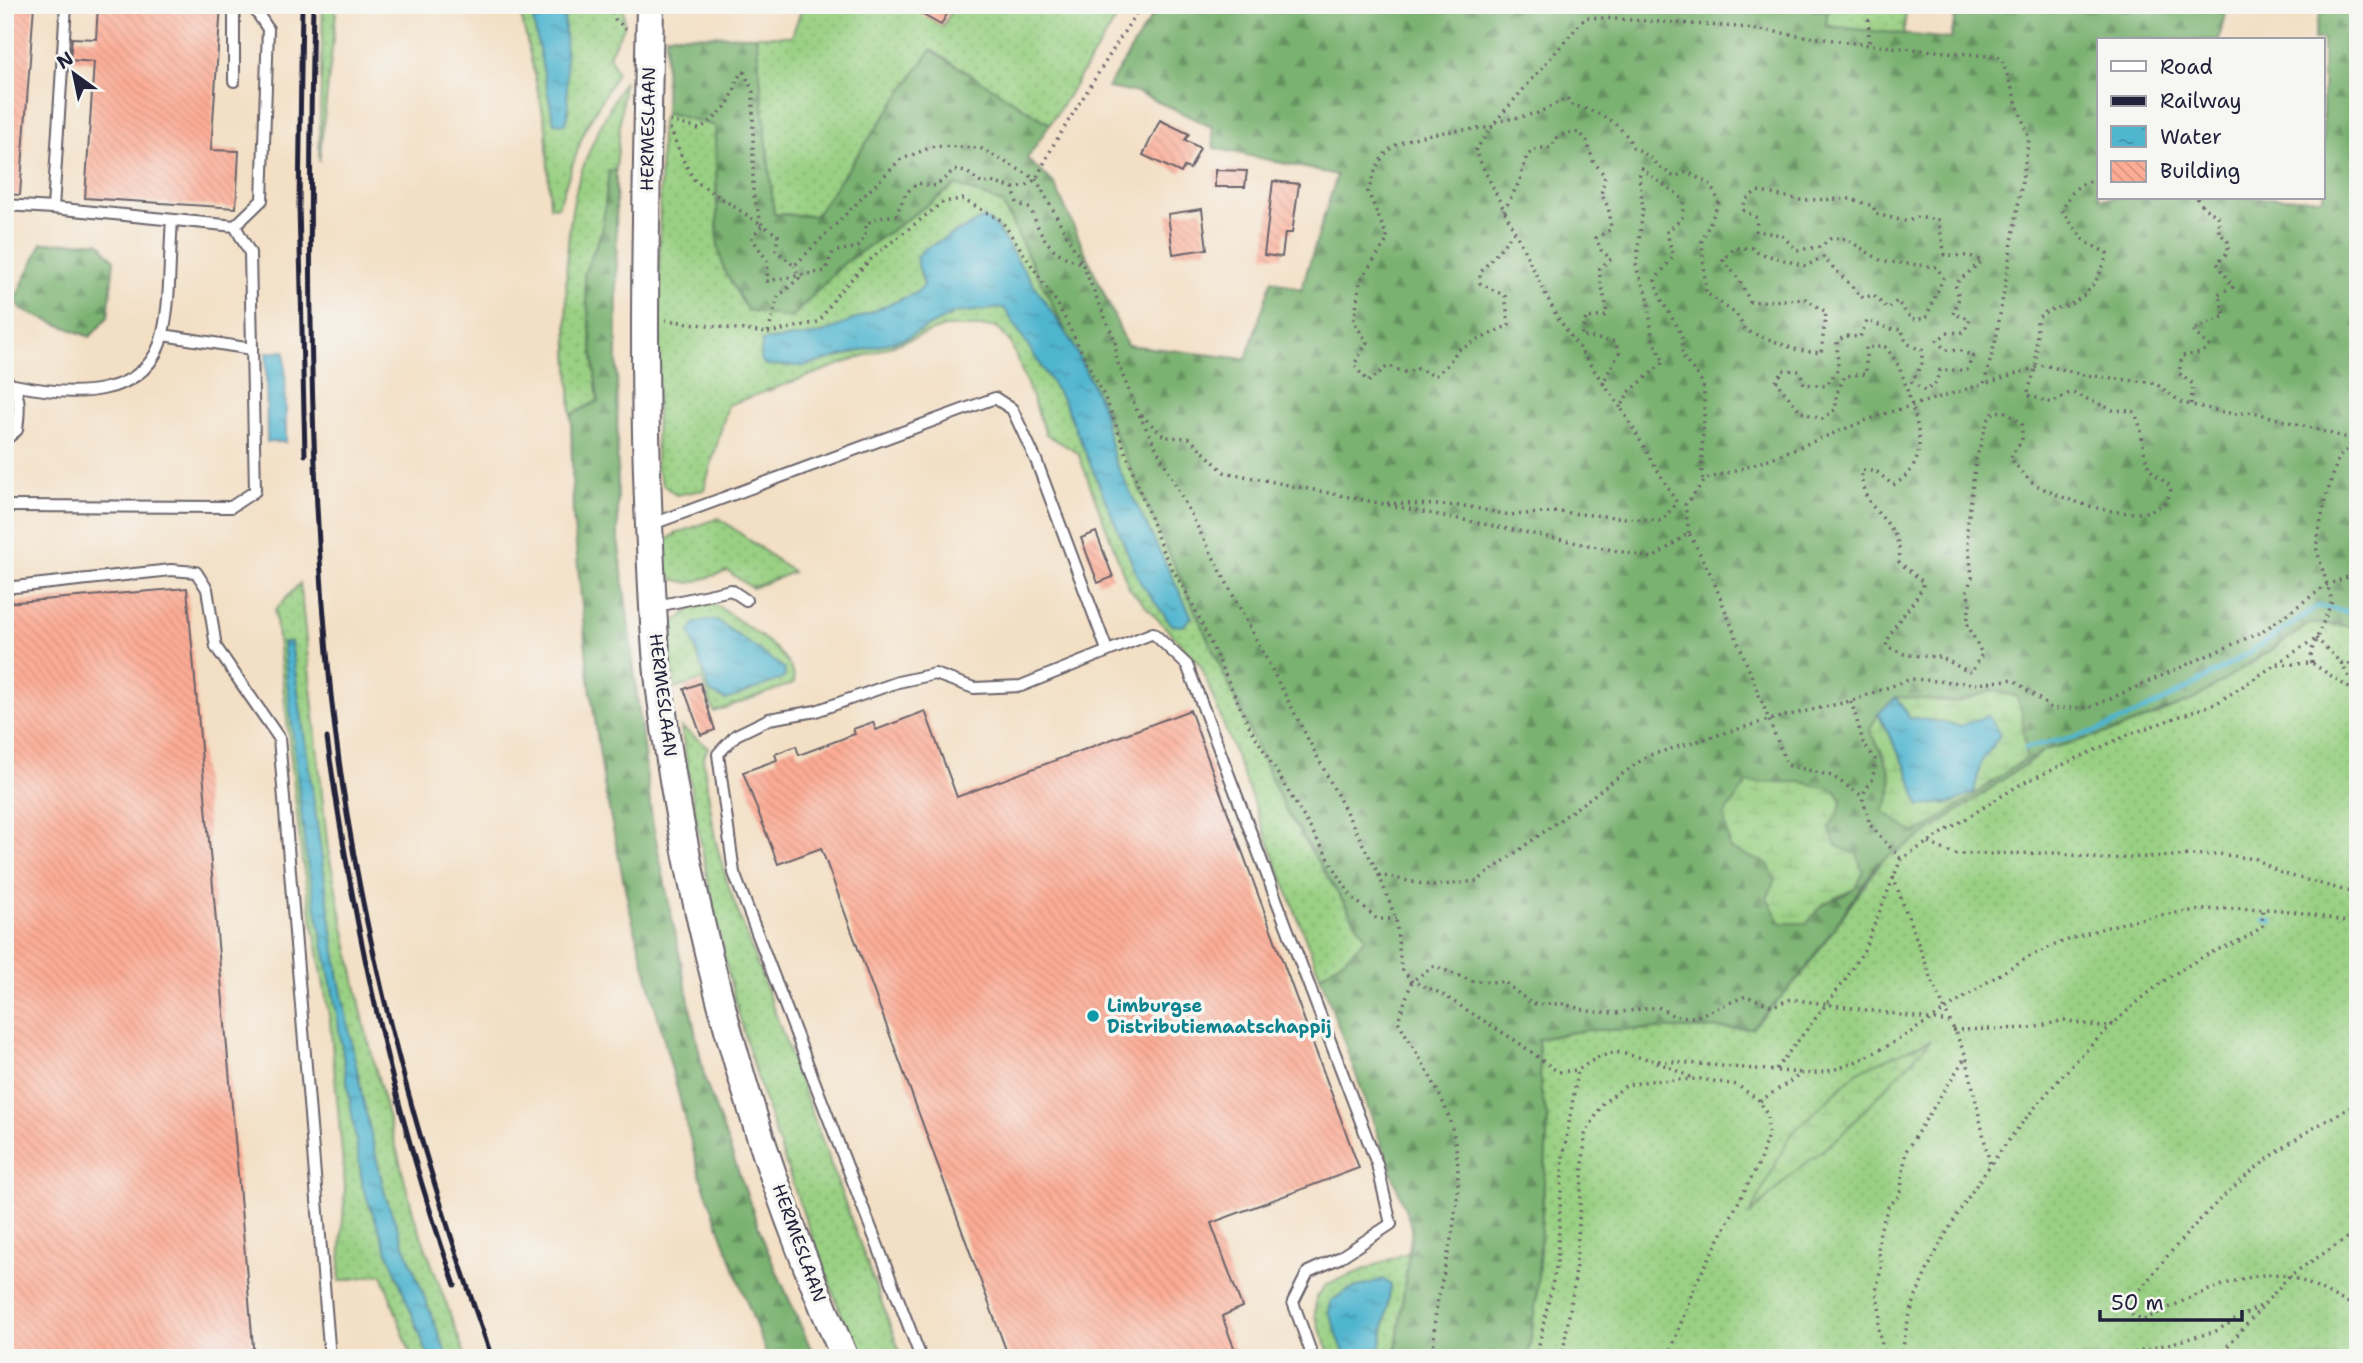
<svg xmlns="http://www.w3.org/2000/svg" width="2363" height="1363" font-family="'Shantell Sans',sans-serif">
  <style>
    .grass { fill: url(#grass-dots); stroke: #5e795f; stroke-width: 2 }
    .forest { fill: url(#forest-firs); stroke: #4e6a56; stroke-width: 2; fill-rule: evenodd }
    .wetland { fill: url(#wetland-marsh); stroke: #5e795f; stroke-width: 2 }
    .water { fill: url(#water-ripples); stroke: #396c85; stroke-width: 2 }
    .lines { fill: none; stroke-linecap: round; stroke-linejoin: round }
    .stream { stroke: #50b5cf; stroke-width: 5 }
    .building { fill: url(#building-back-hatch) }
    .service-casing { stroke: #6b646b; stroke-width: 14 }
    .tertiary-casing { stroke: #6b646b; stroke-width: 30 }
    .path { stroke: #6b646b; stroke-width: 3.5; stroke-dasharray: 2 5; stroke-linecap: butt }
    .service { stroke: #fff; stroke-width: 10 }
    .tertiary { stroke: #fff; stroke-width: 26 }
    .rail { stroke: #22223b; stroke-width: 5 }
    .culture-dot { fill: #0f9aa8; stroke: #f6f6f2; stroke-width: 2.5 }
    .labels { text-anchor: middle; stroke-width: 7; stroke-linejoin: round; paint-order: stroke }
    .street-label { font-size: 18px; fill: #22223b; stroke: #f6f6f2 }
    .culture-label { font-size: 18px; font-weight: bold; fill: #0d838f; stroke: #f6f6f2; text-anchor: start }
  </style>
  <defs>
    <pattern id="grass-dots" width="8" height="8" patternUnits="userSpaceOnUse" patternTransform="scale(1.75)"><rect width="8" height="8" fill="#99d083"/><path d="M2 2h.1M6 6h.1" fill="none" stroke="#84b272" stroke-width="1.8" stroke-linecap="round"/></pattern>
    <pattern id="forest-firs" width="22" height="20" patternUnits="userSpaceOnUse" patternTransform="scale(1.75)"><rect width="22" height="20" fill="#7ab271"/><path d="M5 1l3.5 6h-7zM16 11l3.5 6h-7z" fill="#64905e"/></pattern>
    <pattern id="wetland-marsh" width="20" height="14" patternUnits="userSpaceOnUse" patternTransform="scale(1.75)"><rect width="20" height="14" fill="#99d083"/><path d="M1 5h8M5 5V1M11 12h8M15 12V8" fill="none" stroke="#84b272"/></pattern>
    <pattern id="water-ripples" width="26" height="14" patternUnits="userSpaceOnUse" patternTransform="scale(1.75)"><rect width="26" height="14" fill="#50b5cf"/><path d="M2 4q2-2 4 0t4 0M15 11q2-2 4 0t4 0" fill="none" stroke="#4293a9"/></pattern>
    <pattern id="building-back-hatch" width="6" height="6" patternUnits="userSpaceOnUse" patternTransform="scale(1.75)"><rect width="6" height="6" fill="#fcac95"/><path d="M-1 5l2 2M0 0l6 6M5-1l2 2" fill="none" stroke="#d89481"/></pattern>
  </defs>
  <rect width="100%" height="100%" fill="#f6f6f2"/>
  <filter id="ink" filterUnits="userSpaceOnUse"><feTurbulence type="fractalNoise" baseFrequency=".0143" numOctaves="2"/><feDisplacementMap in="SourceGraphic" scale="14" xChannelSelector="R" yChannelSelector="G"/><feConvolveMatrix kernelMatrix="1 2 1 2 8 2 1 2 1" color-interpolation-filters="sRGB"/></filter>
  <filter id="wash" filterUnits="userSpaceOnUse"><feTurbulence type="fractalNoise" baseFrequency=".00686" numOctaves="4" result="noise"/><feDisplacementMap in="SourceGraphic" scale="28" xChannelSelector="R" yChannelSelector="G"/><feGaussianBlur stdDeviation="1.57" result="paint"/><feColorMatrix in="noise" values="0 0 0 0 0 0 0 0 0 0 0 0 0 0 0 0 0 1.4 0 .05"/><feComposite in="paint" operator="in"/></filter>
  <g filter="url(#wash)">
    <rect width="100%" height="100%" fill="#f3dfc4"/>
    <path class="grass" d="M323 5H337L319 162Z
      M519 5H624V27L609 55 617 73 585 129 558 207 550 206 546 127Z
      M803 5H906L943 26 955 5H1125L1050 124 931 50 815 216 774 214 756 36H792Z
      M1828 5H1907L1903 35 1825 26Z
      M624 81 616 170 609 172 602 231 584 274 598 401 571 415C569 339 558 253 579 179 590 144 607 113 624 81Z
      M665 112 715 125 718 247 791 318 843 264 956 185 1002 203 1101 403 1285 809 1366 938 1347 957 1320 976 1201 666 1129 588 1078 453 1046 434 1011 343 997 327H944L728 405 704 490 676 495 663 485 656 467 661 125Z
      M719 518 793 572 752 588 728 571 690 583 667 578 659 563V546L675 534Z
      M300 583 328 850 365 1028 414 1216 466 1358H412L382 1274 339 1281 345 1187 330 1021 302 860 275 610Z
      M708 604 718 606C739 622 798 655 794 683L714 712 702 680 675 689 666 629 694 607Z
      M2311 623 2358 627V1358H1528L1537 1293 1548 1120 1541 1092 1538 1039 1585 1030 1752 1028 1802 974 1883 859 1924 835 2045 750 2120 729 2251 664Z
      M681 727 708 747 703 759 715 839 728 885 902 1358H858C818 1254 778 1150 747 1043 717 941 698 833 681 727Z
      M1409 1252 1395 1358H1331L1315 1316 1316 1297 1327 1284Z"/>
    <path class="forest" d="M1159 5H1828L1826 26 1951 39 1957 5H2227L2219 40H2099V198H2323V40H2313L2322 5H2358V627L2311 623 2195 699 2120 729 2045 750 1924 835 1878 863 1802 974 1752 1028 1585 1030 1538 1039 1541 1092 1548 1120 1537 1293 1528 1358H1395L1412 1228 1320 976 1347 957 1366 938 1285 809 1101 403 1002 203 956 185 843 264 791 318 747 310 724 270 718 247 715 126 665 112 666 35 756 36 774 214 815 216 931 50 1050 124 1027 159 1054 183 1127 345 1246 359 1272 280 1301 290 1337 175 1214 148 1212 127 1139 93 1107 88ZM1995 690 2022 712 2026 758 1925 829 1883 811C1902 782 1884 757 1870 730L1878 714 1896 697 1957 702ZM1829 827 1836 846 1846 894 1823 904 1807 923 1775 880 1768 864Z
      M616 170 618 538 652 820 705 1080 766 1247 815 1358H768L700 1176 629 907 605 790 589 679 573 515 571 415 598 401 584 274 602 231 609 171Z
      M99 242 114 260 108 317 90 337 22 310 15 299 42 243Z"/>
    <path class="wetland" d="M1995 690 2017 697 2022 712 2026 758 1925 829 1913 833 1883 811C1903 782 1884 757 1870 730L1878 714 1907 769 1920 806 1973 792 1981 762 2000 735 1909 717 1896 697 1957 702Z
      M1802 782 1836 791C1846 806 1838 813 1829 827L1836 846 1857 854 1863 873 1856 888 1823 904 1807 923H1781L1767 899 1775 880 1768 864 1730 849 1724 816 1747 783Z
      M1931 1040 1839 1137 1791 1175 1749 1216 1791 1134 1858 1071Z"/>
    <path class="water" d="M530 5H564L568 115 565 124 554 123Z
      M984 218 995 226 1071 341 1101 403 1114 459 1192 617 1183 626 1172 625 1140 582 1065 404 1004 308 955 313 906 338 805 366 765 365 761 360 762 341 820 334 916 293 924 285 916 258 924 249Z
      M285 351 286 442H267L266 353Z
      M707 620H716L785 669 784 678 726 700 710 692 690 632 695 623Z
      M283 642H291L339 979 363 1100 386 1198 448 1358H429L363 1188 336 1009 306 857Z
      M1896 697 1909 717 1961 726 1988 715 2000 735 1981 762 1974 792 1954 802 1920 806 1907 769 1878 714Z
      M1383 1279 1391 1285 1379 1358H1346L1329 1312 1331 1301 1348 1290Z"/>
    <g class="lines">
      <path class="stream" d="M2026 748C2053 741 2083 737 2109 726 2184 695 2252 652 2319 606L2358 614
        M2265 921 2272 922"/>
    </g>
    <g id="blocks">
      <path class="building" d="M5 5H34L20 195 5 194Z
        M98 5H221L211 150 239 151 236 208 85 198 94 62 70 60 72 38 96 39Z
        M905 5H952L941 25Z
        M1160 120 1189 134 1185 140 1200 148 1190 169 1184 167 1181 173 1143 155Z
        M1215 170 1247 171 1245 187H1215Z
        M1273 181 1299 184 1292 233H1285L1282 257 1264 255Z
        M1202 209 1207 249 1173 254 1168 214Z
        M1096 532 1113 577 1098 583 1081 538Z
        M187 588 254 1358H5V603Z
        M700 683 715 730 701 735 684 689Z
        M1190 710 1359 1168 1211 1223 1242 1307 1222 1316 1238 1358H1009L821 848 778 864 743 772 777 760 775 754 796 746 799 755 855 734 853 729 873 722 876 730 925 711 957 797Z"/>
    </g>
  </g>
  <g filter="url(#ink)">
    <use href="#blocks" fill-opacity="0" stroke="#6b646b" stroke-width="2"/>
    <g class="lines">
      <g class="service-casing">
        <path id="service" d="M66 5 53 208 235 226 262 200 268 29 252 5
          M234 81V5
          M5 205 53 208
          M163 335 252 349
          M5 379C23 391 19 411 17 430L5 440
          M14 385C67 396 148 402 163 333 171 298 169 257 172 220
          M5 506 231 507 255 491 250 253 235 226
          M650 525 995 398 1012 409 1036 460 1107 650
          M5 588 171 570 196 572 207 589 216 647 279 738 330 1358
          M653 607 731 590 746 600
          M921 1358 734 873 718 754 736 735 769 719 816 711 898 682 935 674 974 688 1021 686 1153 633 1187 665 1377 1164 1391 1224 1339 1258 1308 1272 1293 1302 1313 1358"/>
      </g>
      <g class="tertiary-casing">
        <path id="tertiary" d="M650 5C647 179 641 352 649 525 652 581 653 637 660 691 689 919 752 1148 845 1358"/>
      </g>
      <path class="path" d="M611 5 615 19 626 29
        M1868 5 1869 45
        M670 121 699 129C720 115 733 104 737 78L744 72 753 92V193L762 225 778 235 776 250 794 266 900 160 934 146 980 148 1036 179 1082 263 1115 341 1117 361 1137 411 1379 875 1433 886 1477 881 1647 756 1772 719 1851 701 1911 679 1978 684 2013 679 2052 709 2091 707 2263 631 2327 585 2358 573
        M1495 122 1538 113 1567 98 1572 105C1597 111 1622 122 1633 147 1649 154 1659 167 1674 177L1687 172 1711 185 1719 202 1702 241 1706 293 1736 314 1746 331 1798 350 1821 353 1826 312 1805 299 1750 302 1739 279 1723 260 1735 248H1752L1758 253 1806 266 1823 257 1863 298 1873 295 1888 309 1897 301 1912 320 1926 318 1943 278 1937 267 1882 261 1846 239 1831 238 1820 247 1797 250 1781 235 1756 231 1757 218 1743 210 1745 200 1757 191 1801 200 1851 199 1873 206 1876 214 1908 222 1915 217 1938 220 1945 255 1970 256 1982 261 1955 284 1959 298 1953 314 1970 319 1964 332 1948 333 1937 340 1945 350 1961 351 1973 356 1967 370H1940L1936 383 1925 391 1912 382 1922 363V349C1909 347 1904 342 1902 329L1894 330 1867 321 1860 337 1845 336 1837 342 1838 369 1826 386 1804 384 1800 371 1783 370 1776 382 1801 412 1822 419 1836 409V395L1845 376 1866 374V347H1885C1900 363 1904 379 1910 400 1921 432 1928 467 1893 485L1877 472 1862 470C1857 513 1905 519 1899 562L1924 583C1914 608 1893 620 1886 646L1906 655 1940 657 1971 673 1982 654 1967 623 1970 604 1967 591 1972 577 1967 530 1976 459 1988 420 1994 412 2005 411 2022 424V440L2010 458C2017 466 2024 476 2032 482 2056 499 2166 539 2171 487 2165 481 2154 475 2150 469 2140 450 2145 428 2133 411L2113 410 2071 392 2052 403 2027 395 2036 366 2037 319C2046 310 2050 310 2062 307 2087 301 2102 275 2107 253L2084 241 2062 210C2072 192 2077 181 2099 181
        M1493 127C1465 131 1407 131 1387 152 1377 162 1372 179 1368 192L1388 239 1360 281 1354 322 1367 342 1354 365 1368 382 1388 366 1407 373 1416 368 1435 376 1447 365 1458 350 1509 325 1505 296 1480 283V273L1514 232
        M670 128 683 160 695 181 762 225 752 238 768 262 767 281 825 271 833 252 858 247 865 236 866 225 873 219 896 215 906 193 917 183 936 186 954 170 967 172 982 184 991 182 1013 188 1017 203 1031 209C1041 238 1051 255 1082 263
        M1013 188 1026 186 1036 179 1054 144 1141 5
        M1504 211 1520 180 1527 155 1538 148H1551L1556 138 1571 132 1580 133 1587 141 1593 161 1605 176 1601 194C1608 204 1612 217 1610 230L1596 238 1601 250 1611 259 1600 268C1598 286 1608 298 1606 316L1586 318 1581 336 1615 342 1619 353 1603 383 1621 408 1628 393 1664 362 1652 337 1648 298 1636 267 1643 208 1639 176 1642 168C1655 181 1671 187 1684 201L1682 218 1667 232 1673 257 1655 280C1659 302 1672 315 1681 334 1684 342 1680 353 1685 360 1691 369 1701 375 1703 387 1707 420 1699 450 1703 483
        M665 320 768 333 778 297 799 278 794 266
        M768 333 819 322 838 293 874 256 943 202 962 199 1001 220 1057 303 1107 402 1163 552 1192 603 1248 724 1351 896 1377 919H1396
        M1603 383 1556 315 1475 151 1495 122 1586 17 1739 27 1869 45 2001 57 2029 139 1996 339 1984 384 2044 365 2084 375 2155 383 2182 403 2234 414 2253 412 2358 441
        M2191 404 2193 384 2179 373 2182 356 2201 353 2209 346 2192 330 2225 316 2218 294 2233 287 2217 263 2228 252V242L2219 232 2218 216 2204 208 2197 198
        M1141 415 1165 437 1189 438 1224 472 1653 558 1689 533 1712 577 1787 765 1832 776 1862 796 1870 825 1901 859
        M1387 503 1464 506 1510 515 1557 512 1661 521 1677 503 1621 408
        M1689 533 1685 505 1706 479 1751 466 1880 415 1984 384
        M2316 638 2341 663 2357 691
        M2312 663 2311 652 2332 601 2316 547 2325 500 2338 459 2355 440
        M2341 663 2358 665
        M2278 665 2312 663 2358 694
        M1851 701 1864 745 1875 759 1873 778 1862 796
        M1929 843 1954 854 2057 853 2102 859 2218 854 2256 859 2281 873 2358 894
        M1379 875 1396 919 1401 968 1412 981 1440 993 1519 1043 1558 1072 1578 1070 1596 1058 1616 1052 1652 1060 1802 1073
        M1893 877 1935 988 1966 1056 1990 1165
        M1953 1030 2033 1028 2064 1020 2101 1027 2113 1024
        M1657 1062 1695 1079
        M1776 1069 1846 979 1864 950 1901 859 2021 784 2130 734 2217 703 2316 638
        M1760 1101 1803 1073C1863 1081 1982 977 2041 951 2117 917 2207 902 2290 911 2313 914 2335 920 2358 924
        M2358 1104C2261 1151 2198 1214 2133 1299V1315L2144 1320C2178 1303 2251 1266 2288 1276 2313 1283 2333 1299 2358 1306
        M1433 1358C1434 1339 1434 1318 1438 1299 1451 1236 1471 1175 1446 1110 1434 1079 1414 1050 1398 1021L1412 981 1434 966 1472 981 1504 982 1532 1004H1563L1593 1012 1615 1013 1658 1007 1674 1016 1695 1017 1746 996 1773 1006 1791 999 1949 1022
        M1536 1358 1557 1263 1563 1157 1578 1070
        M1562 1358 1575 1279 1585 1135 1603 1103 1627 1085 1649 1081 1701 1079 1737 1085 1760 1101 1768 1117V1135L1759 1163 1695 1285 1668 1358
        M1885 1358 1878 1328 1880 1313 1876 1291 1882 1264 1878 1250 1880 1231 1888 1207 1900 1195 1906 1151 1966 1056
        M1901 1358C1904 1342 1906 1326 1911 1311 1945 1204 2068 1055 2156 987 2173 974 2193 962 2211 953 2228 944 2248 940 2262 926L2263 910
        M2114 1358 2214 1332 2262 1305
        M2221 1358 2224 1350 2289 1276 2358 1231"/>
      <use href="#service" class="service"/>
      <use href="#tertiary" class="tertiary"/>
      <path class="rail" d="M302 5 299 205 305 455
        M313 5C308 235 308 466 331 695 355 922 416 1143 492 1358
        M327 738C353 924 392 1108 455 1285"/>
    </g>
  </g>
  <circle class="culture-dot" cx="1093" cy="1016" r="7"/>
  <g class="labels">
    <g class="street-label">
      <text transform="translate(648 129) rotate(-89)" y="6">HERMESLAAN</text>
      <text transform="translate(663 695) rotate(83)" y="6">HERMESLAAN</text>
      <text transform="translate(799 1243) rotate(70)" y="6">HERMESLAAN</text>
    </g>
    <g class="culture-label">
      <text x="1107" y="1012">Limburgse<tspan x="1107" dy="21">Distributiemaatschappij</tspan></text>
    </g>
  </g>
  <rect width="2363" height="1363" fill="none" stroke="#f6f6f2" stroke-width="28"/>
  <rect x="2097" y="38" width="228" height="161" fill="#f6f6f2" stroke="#a1a1a9" stroke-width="2"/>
  <rect x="2111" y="61" width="35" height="10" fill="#ffffff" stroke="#a1a1a9" stroke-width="2"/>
  <text x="2160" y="74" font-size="21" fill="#22223b">Road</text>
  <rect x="2111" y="96" width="35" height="10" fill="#22223b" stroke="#a1a1a9" stroke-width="2"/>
  <text x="2160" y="108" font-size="21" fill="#22223b">Railway</text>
  <rect x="2111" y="126" width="35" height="21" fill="url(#water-ripples)" stroke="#a1a1a9" stroke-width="2"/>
  <text x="2160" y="144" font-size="21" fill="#22223b">Water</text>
  <rect x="2111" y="161" width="35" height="21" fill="url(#building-back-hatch)" stroke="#a1a1a9" stroke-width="2"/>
  <text x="2160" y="178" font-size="21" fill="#22223b">Building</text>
  <g transform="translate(74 74) rotate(327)" stroke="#f6f6f2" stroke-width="5" paint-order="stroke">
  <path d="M0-5L12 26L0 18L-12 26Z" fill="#22223b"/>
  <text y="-10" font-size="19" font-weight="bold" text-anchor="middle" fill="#22223b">N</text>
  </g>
  <path d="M2100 1310v10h142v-10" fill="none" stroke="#22223b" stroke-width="3.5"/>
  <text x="2111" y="1310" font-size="21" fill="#22223b" stroke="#f6f6f2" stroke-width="5" paint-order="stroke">50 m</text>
</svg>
